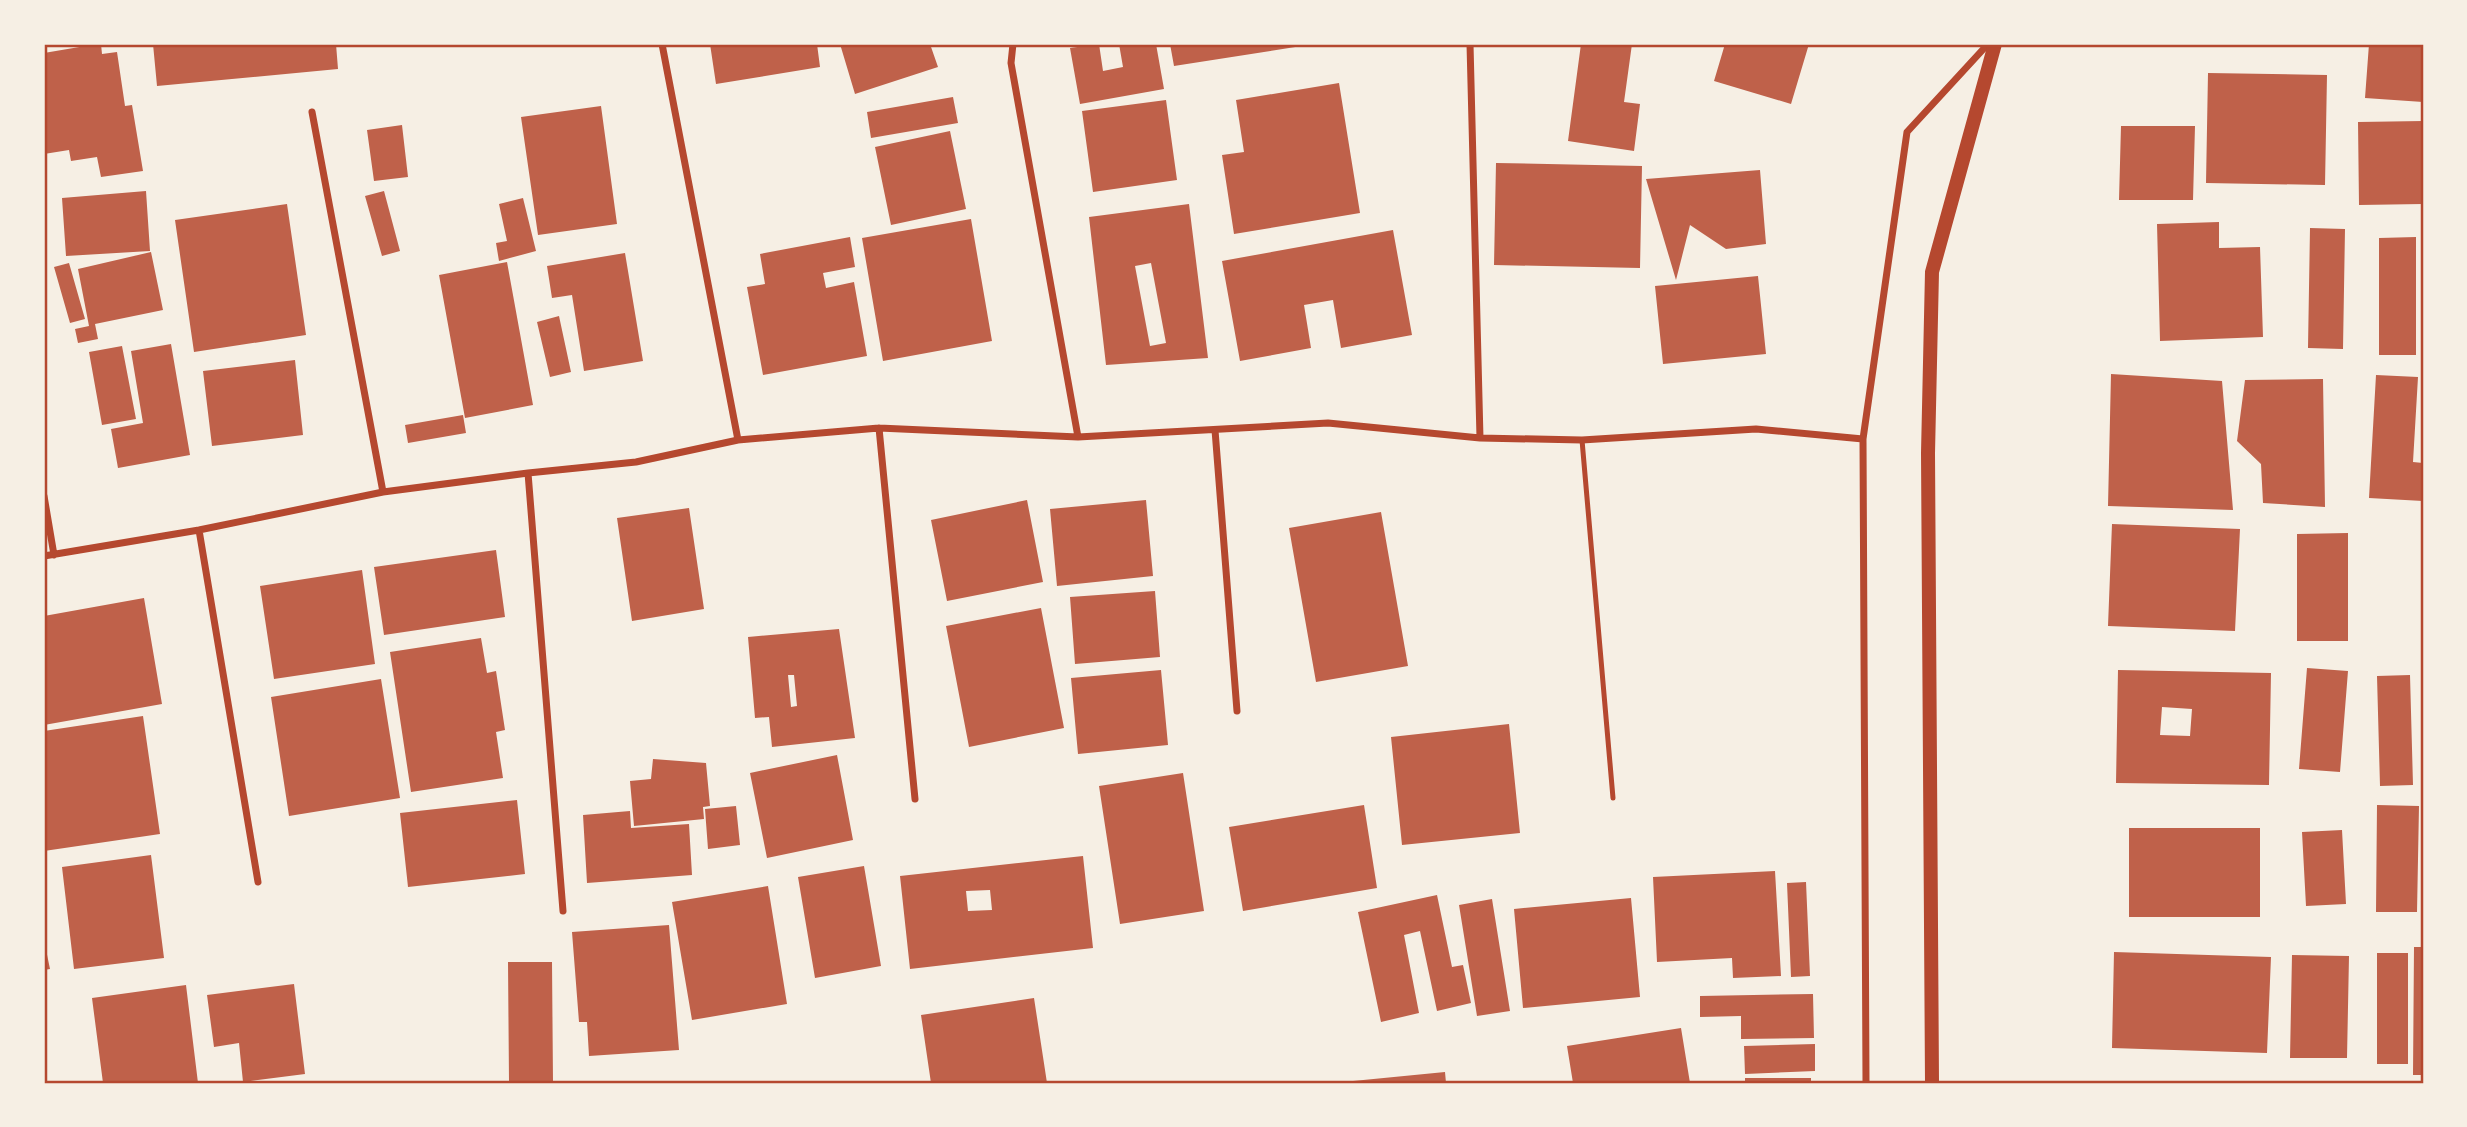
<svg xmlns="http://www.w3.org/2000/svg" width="2467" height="1127" font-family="'Roboto Serif',serif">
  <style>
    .building { fill: #bf614a; fill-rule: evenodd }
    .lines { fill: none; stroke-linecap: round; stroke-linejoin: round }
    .service { stroke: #b5482f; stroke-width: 5 }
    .minor { stroke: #b5482f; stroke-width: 7 }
    .secondary { stroke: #b5482f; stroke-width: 14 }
    .neatline { fill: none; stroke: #b5482f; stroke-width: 2.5 }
  </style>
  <rect width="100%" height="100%" fill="#f6efe4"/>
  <path class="building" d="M97 44H101L102 54 117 52 125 106 132 105 143 171 101 177 97 157 71 161 69 150 44 154V53Z
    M153 44H336L338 69 157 86Z
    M710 44H817L820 67 716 84Z
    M840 44H930L938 67 855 94Z
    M1099 44 1103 71 1123 67 1119 44H1156L1164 89 1080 104 1070 48Z
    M1170 44H1308V45L1174 66Z
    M1581 44H1632L1624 102 1640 104 1634 151 1568 141Z
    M1725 44H1809L1791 104 1714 81Z
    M2369 44H2423V102L2365 98Z
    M2208 73 2327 75 2325 185 2206 183Z
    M1339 83 1360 213 1234 234 1222 155 1244 152 1236 100Z
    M953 97 958 123 871 138 867 112Z
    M1166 100 1177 180 1093 192 1082 111Z
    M601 106 617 224 538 235 521 117Z
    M2423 121V204L2359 205 2358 122Z
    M402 125 408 177 374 181 367 130Z
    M2121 126H2195L2193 200H2119Z
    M950 131 966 209 891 225 875 147Z
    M1496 163 1642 166 1640 268 1494 265Z
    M1760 170 1766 244 1726 249 1690 225 1676 280 1646 179Z
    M146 191 150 251 66 256 62 198Z
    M384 191 400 251 382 256 365 196Z
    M523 198 536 251 499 261 496 243 507 241 499 204Z
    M287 204 306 335 194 352 175 220Z
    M1189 204 1208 358 1106 365 1089 217ZM1151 263 1166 343 1150 346 1135 266Z
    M971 219 992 341 883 361 862 238Z
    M2219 222V248L2260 247 2263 337 2160 341 2157 224Z
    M2310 228 2345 229 2343 349 2308 348Z
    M1393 230 1412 335 1341 348 1333 300 1304 305 1311 348 1240 361 1222 261Z
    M850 237 855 267 823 273 826 288 854 282 867 356 763 375 747 287 765 284 760 254Z
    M2416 237V355H2379V238Z
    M151 252 163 310 95 324 98 339 78 343 75 329 89 326 78 269Z
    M625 253 643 361 584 371 572 295 552 298 547 266Z
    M507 262 533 405 465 418 439 275Z
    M69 263 85 319 70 323 54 267Z
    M1758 276 1766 354 1663 364 1655 286Z
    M559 316 571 372 550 377 537 322Z
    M171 344 190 455 118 468 111 429 143 423 131 351Z
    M122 346 136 419 102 425 89 352Z
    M295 360 303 435 212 446 203 371Z
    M2111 374 2222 381 2233 510 2108 506Z
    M2376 375 2418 377 2413 462 2423 463V501L2369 498Z
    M2323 379 2325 507 2263 503 2261 464 2237 441 2245 380Z
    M463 415 466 433 408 443 405 425Z
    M1027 500 1043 582 947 601 931 520Z
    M1146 500 1153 576 1057 586 1050 509Z
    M689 508 704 609 632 621 617 518Z
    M1381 512 1408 666 1316 682 1289 528Z
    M2112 524 2240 529 2235 631 2108 626Z
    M2348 533V641H2297V534Z
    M496 550 505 617 384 635 374 567Z
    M362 570 375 664 274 679 260 586Z
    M1155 591 1160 657 1075 664 1070 597Z
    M144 598 162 704 44 725V616Z
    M1041 608 1064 728 969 747 946 626Z
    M839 629 855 738 772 747 769 717 755 718 748 637ZM788 675H794L797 706 791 707Z
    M481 638 487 673 496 671 505 730 496 732 503 778 411 792 390 652Z
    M2307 668 2348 671 2340 772 2299 769Z
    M1161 670 1168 745 1078 754 1071 678Z
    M2118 670 2271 673 2269 785 2116 783ZM2162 707 2192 709 2190 736 2160 735Z
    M2410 675 2413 785 2380 786 2377 676Z
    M381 679 400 798 289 816 271 697Z
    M143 716 160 834 44 851V809H46L44 793V731Z
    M1509 724 1520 833 1402 845 1391 737Z
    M837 755 853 840 767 858 750 773Z
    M653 759 706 763 710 806 703 807 704 819 634 826 630 781 651 779Z
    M1183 773 1204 911 1120 924 1099 786Z
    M517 800 525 874 408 887 400 813Z
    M1364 805 1377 888 1243 911 1229 827Z
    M2377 805 2419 806 2417 912H2376Z
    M736 806 740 845 708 849 705 809Z
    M630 811 631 828 689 824 692 875 587 883 583 815Z
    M2129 828H2260V917H2129Z
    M2342 830 2346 904 2306 906 2302 832Z
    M151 855 164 958 74 969 62 867Z
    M1083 856 1093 948 910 969 900 876ZM990 890 992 910 968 911 966 891Z
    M864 866 881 966 815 978 798 877Z
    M1775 871 1781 976 1733 978 1732 958 1657 962 1653 877Z
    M1806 882 1810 976 1791 977 1787 883Z
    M768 886 787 1004 692 1020 672 902Z
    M1437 895 1452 967 1463 965 1471 1003 1437 1011 1420 931 1404 935 1419 1013 1381 1022 1358 912Z
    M1631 898 1640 997 1523 1008 1514 909Z
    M1492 899 1510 1011 1477 1016 1459 905Z
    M669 925 679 1050 589 1056 587 1022H579L572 932Z
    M44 940 50 969 44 970Z
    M2414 947H2423V1075H2413Z
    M2114 952 2271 957 2267 1053 2112 1048Z
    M2377 953H2408V1064H2377Z
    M2292 955 2349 956 2347 1058H2290Z
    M508 962H552L553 1082H509Z
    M294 984 305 1074 243 1082 239 1043 214 1047 207 995Z
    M186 985 198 1083H103L92 998Z
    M1813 994 1814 1038 1741 1039V1016L1700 1017V996Z
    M1034 998 1047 1083H931L921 1015Z
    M1681 1028 1690 1083H1573L1567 1046Z
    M1815 1044V1071L1745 1074 1744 1046Z
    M1445 1072 1446 1083H1353V1081Z
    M1745 1078H1811V1083H1745Z"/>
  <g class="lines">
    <path class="service" d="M1582 440 1613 798"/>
    <path class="minor" d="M662 44 738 440
      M1013 44 1011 63 1078 437
      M1470 44 1480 438
      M312 112 383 492
      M879 428 915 799
      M1215 430 1237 711
      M528 473 563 911
      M44 496 54 555
      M199 530 258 882
      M44 556 199 530 383 492 528 473 636 462 738 440 879 428 1078 437 1328 423 1480 438 1582 440 1756 429 1863 439
      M1866 1083 1863 439 1907 132 1988 44"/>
    <path class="secondary" d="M1932 1083 1928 453 1932 272 1995 44"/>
  </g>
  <rect width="2467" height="1127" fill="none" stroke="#f6efe4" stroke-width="91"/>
  <rect x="46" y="46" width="2376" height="1036" class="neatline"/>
</svg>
